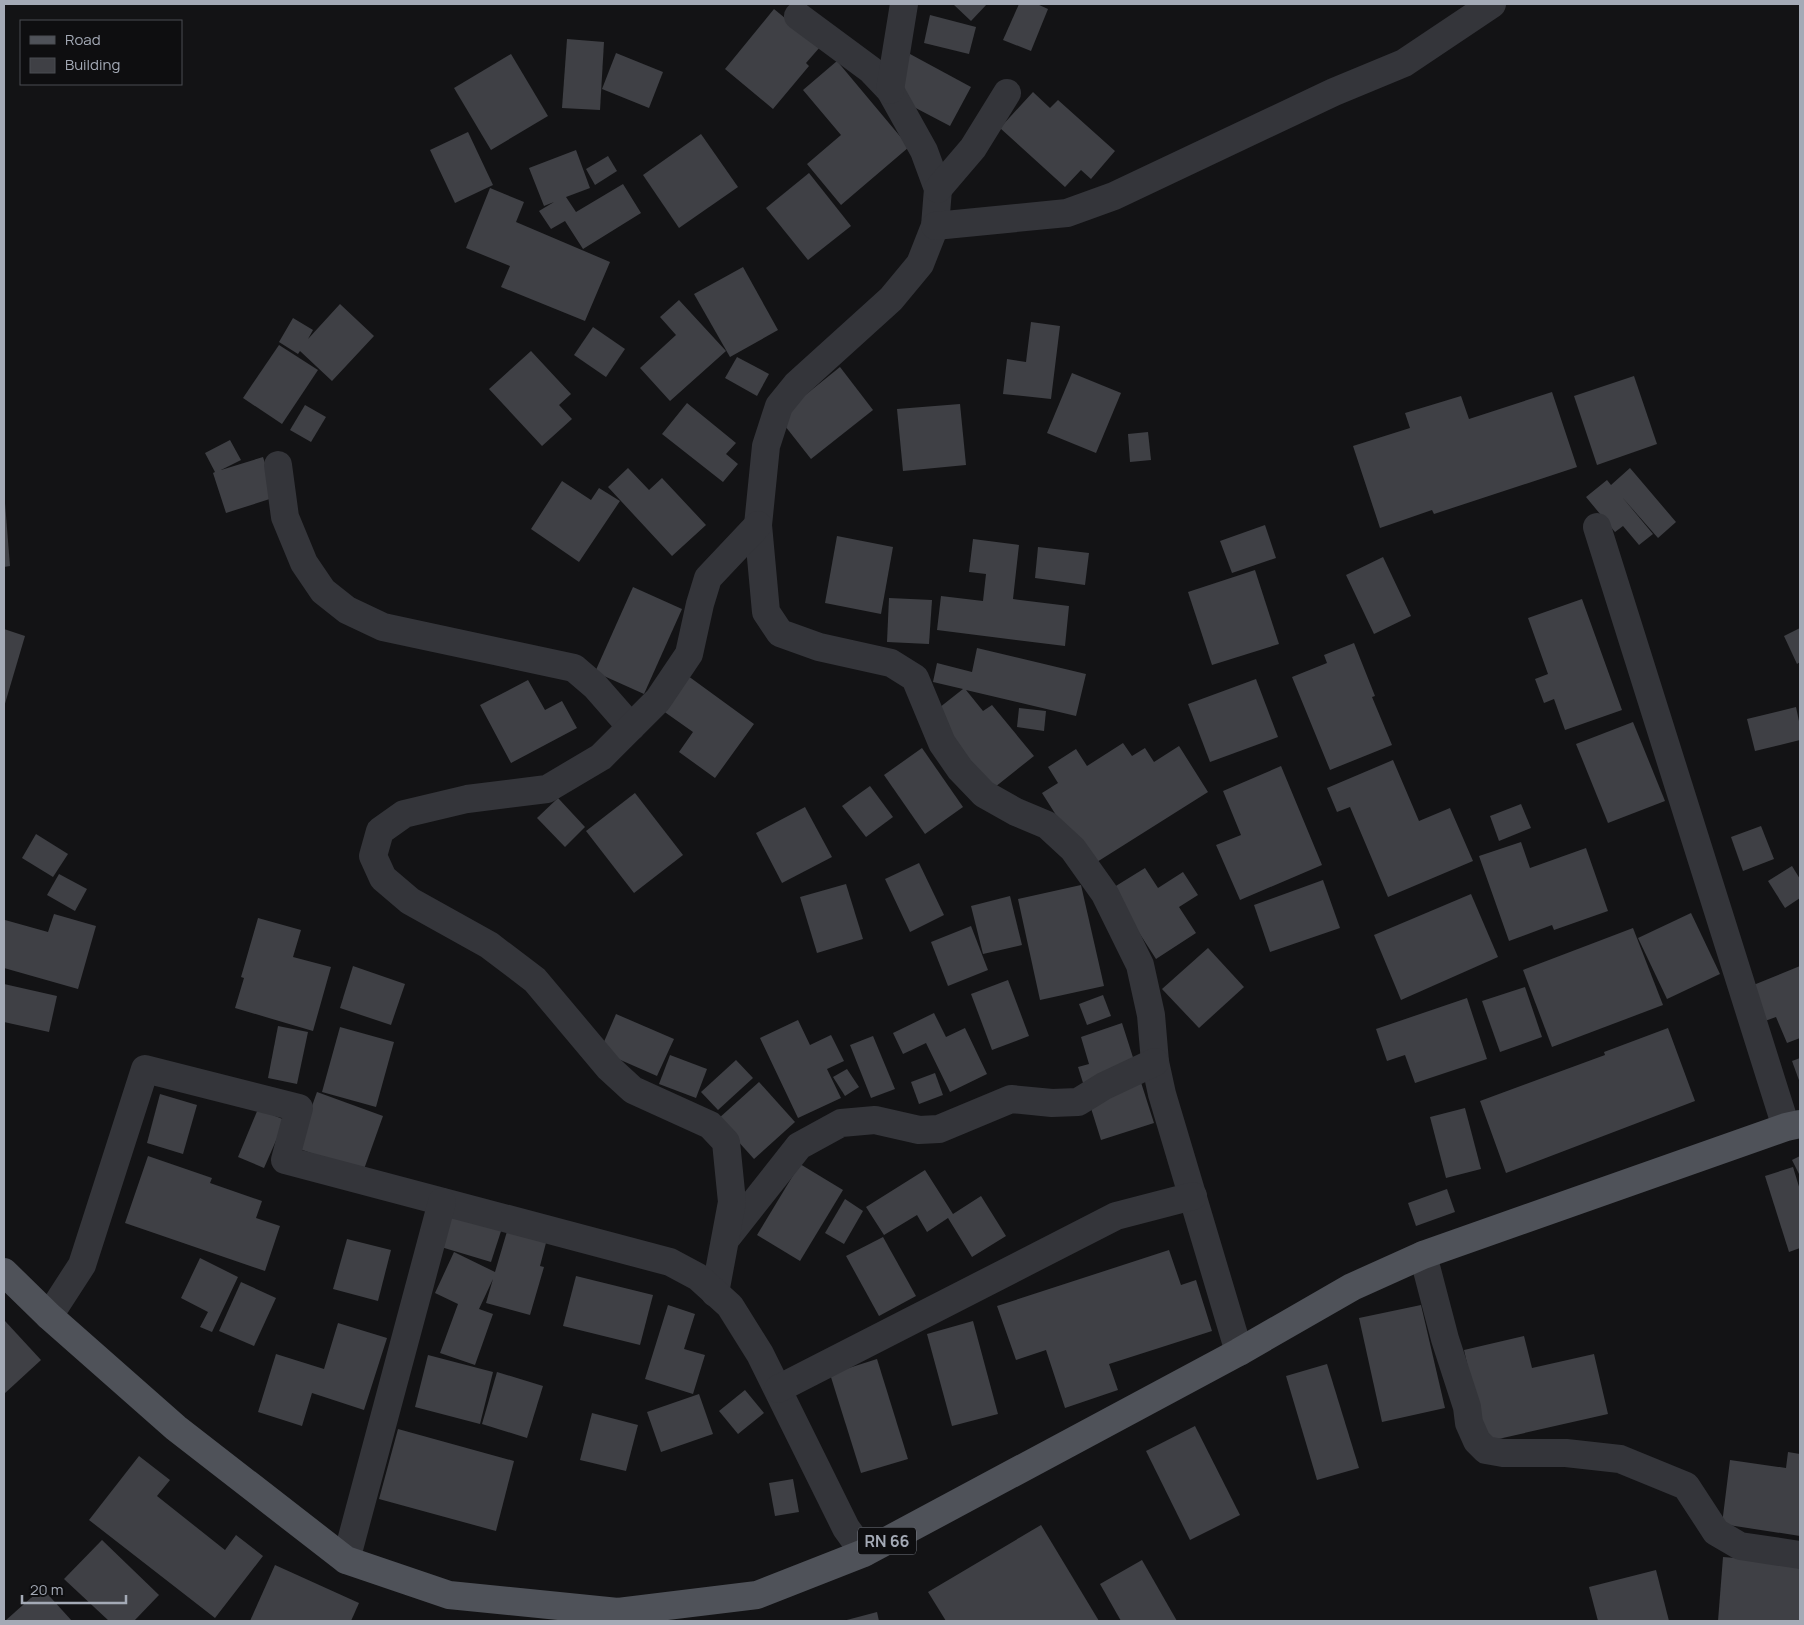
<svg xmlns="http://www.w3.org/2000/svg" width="1804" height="1625" font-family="Manrope,sans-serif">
<rect width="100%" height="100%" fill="#131315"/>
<g fill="#3f4045">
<path d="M953 4H987L971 21Z"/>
<path d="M1019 4H1037L1048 9 1031 51 1003 40Z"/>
<path d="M774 9 820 47 806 63 809 66 773 109 725 69Z"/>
<path d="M930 15 976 27 969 54 924 43Z"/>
<path d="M567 39 604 42 600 110 562 108Z"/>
<path d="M616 53 663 72 649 108 602 89Z"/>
<path d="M511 54 548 116 491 150 454 88Z"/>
<path d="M910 54 971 87 950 126 889 94Z"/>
<path d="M837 61 909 147 841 205 807 164 841 135 803 90Z"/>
<path d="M1033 92 1050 108 1058 100 1115 151 1091 179 1081 170 1065 187 1000 128Z"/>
<path d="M468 132 493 185 455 203 430 150Z"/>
<path d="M701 134 738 187 679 228 643 175Z"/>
<path d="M576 150 590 188 566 197 576 212 623 184 641 213 583 249 565 221 551 229 539 211 554 202 544 206 529 168Z"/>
<path d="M608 156 617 171 595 185 586 169Z"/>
<path d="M809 173 851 226 808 260 766 208Z"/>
<path d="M490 188 524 202 516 222 610 262 585 321 501 287 510 266 466 248Z"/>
<path d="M743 267 778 330 730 357 694 294Z"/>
<path d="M679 300 726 351 670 401 640 368 676 335 660 317Z"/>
<path d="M340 304 374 336 332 381 300 351 298 354 279 342 293 318 313 330 308 339Z"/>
<path d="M1031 322 1060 326 1051 399 1003 394 1007 359 1026 362Z"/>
<path d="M593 327 625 349 606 377 574 355Z"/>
<path d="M279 345 318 370 282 424 243 398Z"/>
<path d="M531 351 571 394 559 405 572 419 542 446 489 389Z"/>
<path d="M737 357 769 374 757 396 725 378Z"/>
<path d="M840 367 873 410 811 459 778 417Z"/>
<path d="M1072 373 1121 393 1096 453 1047 433Z"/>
<path d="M1634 376 1657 444 1597 465 1574 396Z"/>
<path d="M1552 392 1577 467 1434 514 1432 510 1380 528 1353 446 1410 428 1405 413 1461 396 1469 419Z"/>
<path d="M687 403 736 443 726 454 738 464 723 482 662 434Z"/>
<path d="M960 404 966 465 903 471 897 409Z"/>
<path d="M305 405 326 417 311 442 290 430Z"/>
<path d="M1148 432 1151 460 1130 462 1128 434Z"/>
<path d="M230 440 241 460 221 470 263 457 276 497 226 513 213 473 215 472 205 453Z"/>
<path d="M628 468 649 490 662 478 706 525 672 556 608 487Z"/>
<path d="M1630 468 1676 522 1658 538 1622 497 1653 534 1639 545 1623 526 1615 532 1586 497 1607 480 1611 485Z"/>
<path d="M562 481 591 500 599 488 620 501 579 562 531 529Z"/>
<path d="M4 503H5L10 566 4 567Z"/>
<path d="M1265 525 1276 558 1232 573 1220 541Z"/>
<path d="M837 536 893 547 881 614 825 603Z"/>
<path d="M973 539 1019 545 1013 599 1069 606 1065 646 937 630 941 596 983 601 986 574 969 572Z"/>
<path d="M1038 547 1089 553 1085 585 1035 578Z"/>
<path d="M1383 557 1411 616 1374 634 1346 575Z"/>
<path d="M1255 570 1279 644 1212 665 1188 592Z"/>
<path d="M633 587 682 609 644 694 595 672Z"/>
<path d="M889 598 932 600 929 644 887 642Z"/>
<path d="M1582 599 1622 710 1565 730 1554 699 1544 703 1535 679 1548 674 1528 618Z"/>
<path d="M1800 628V662L1797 664 1784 636Z"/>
<path d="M4 629 25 636 4 707Z"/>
<path d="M1354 643 1375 696 1372 697 1392 745 1330 770 1292 677 1327 663 1324 655Z"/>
<path d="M977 648 1086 674 1076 716 966 690 983 711 992 705 1034 756 990 791 930 715 963 689 933 682 937 663 972 672Z"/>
<path d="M684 673 754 724 715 778 679 752 693 732 659 708Z"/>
<path d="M1256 679 1278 737 1210 762 1188 704Z"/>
<path d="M528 680 545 710 562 701 577 728 511 763 480 705Z"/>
<path d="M1796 707 1800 726V740L1755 751 1747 719Z"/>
<path d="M1019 708 1046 711 1044 731 1017 727Z"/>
<path d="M1633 722 1665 801 1608 823 1576 744Z"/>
<path d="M1123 743 1132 756 1145 748 1154 762 1179 746 1208 792 1089 867 1042 793 1058 783 1048 767 1076 749 1087 766Z"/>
<path d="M922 748 963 807 925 834 884 775Z"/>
<path d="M1393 760 1419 821 1450 808 1473 861 1388 897 1350 807 1337 812 1327 788Z"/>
<path d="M1281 766 1322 865 1240 900 1216 845 1241 835 1223 791Z"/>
<path d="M870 786 893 817 866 837 842 806Z"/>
<path d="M635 793 683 855 634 893 586 831Z"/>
<path d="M558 798 585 827 565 847 537 818Z"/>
<path d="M1521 804 1531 828 1499 841 1490 816Z"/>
<path d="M805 807 832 857 782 883 756 833Z"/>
<path d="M1761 826 1774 859 1743 871 1731 837Z"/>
<path d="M36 834 68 854 53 877 22 858Z"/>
<path d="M1521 842 1530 868 1586 848 1608 911 1554 930 1552 925 1509 941 1479 856Z"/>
<path d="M919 863 944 915 910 932 885 879Z"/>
<path d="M1792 866 1800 879V898L1785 908 1768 881Z"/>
<path d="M1145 868 1158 888 1183 872 1198 895 1179 907 1196 933 1156 959 1111 889Z"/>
<path d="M59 874 87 889 75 911 47 895Z"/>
<path d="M1323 880 1340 928 1270 952 1254 905Z"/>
<path d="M846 884 863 939 817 953 800 897Z"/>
<path d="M1081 885 1104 986 1040 1000 1018 899Z"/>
<path d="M1471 894 1498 957 1401 1000 1374 935Z"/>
<path d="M1010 896 1022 945 983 954 971 906Z"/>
<path d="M1691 913 1720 974 1667 999 1638 938Z"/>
<path d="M54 914 96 926 78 989 4 968V926L5 920 48 932Z"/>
<path d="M258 918 301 930 293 957 331 967 313 1031 235 1008 244 978 241 977Z"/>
<path d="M971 926 988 970 948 986 931 942Z"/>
<path d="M1633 928 1663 1005 1552 1047 1523 970Z"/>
<path d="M1208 948 1244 987 1199 1028 1162 989Z"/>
<path d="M353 966 405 984 391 1025 340 1008Z"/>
<path d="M1800 966V1006L1799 1007 1800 1010V1038L1787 1043 1776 1017 1765 1021 1751 986Z"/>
<path d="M1008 980 1029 1036 992 1050 971 994Z"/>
<path d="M4 984 57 996 49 1032 4 1022Z"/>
<path d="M1525 987 1542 1037 1500 1052 1482 1001Z"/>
<path d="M1103 995 1111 1016 1087 1025 1079 1004Z"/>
<path d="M1467 998 1487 1059 1415 1083 1405 1055 1387 1061 1376 1029Z"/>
<path d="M934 1013 946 1037 965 1028 987 1074 950 1092 926 1043 903 1054 893 1033Z"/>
<path d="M616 1014 674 1039 657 1076 600 1051Z"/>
<path d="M798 1020 810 1045 831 1035 844 1061 827 1069 841 1098 798 1118 760 1038Z"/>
<path d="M1122 1023 1154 1123 1101 1140 1078 1067 1089 1064 1081 1037Z"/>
<path d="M278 1026 308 1032 297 1084 268 1078Z"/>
<path d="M340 1027 394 1042 376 1107 322 1092Z"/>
<path d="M1668 1028 1695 1101 1506 1173 1480 1101 1605 1055 1604 1052Z"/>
<path d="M873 1036 895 1089 871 1098 850 1045Z"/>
<path d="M670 1055 707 1069 696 1098 659 1084Z"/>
<path d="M1800 1058V1083L1792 1061Z"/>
<path d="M736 1060 753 1078 718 1110 701 1092Z"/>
<path d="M847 1069 859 1087 845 1096 833 1077Z"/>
<path d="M935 1073 943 1095 919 1104 911 1082Z"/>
<path d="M759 1082 795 1122 754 1159 718 1119Z"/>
<path d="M317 1092 383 1116 363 1172 297 1148Z"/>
<path d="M160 1094 197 1105 183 1154 147 1143Z"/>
<path d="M1465 1108 1481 1169 1446 1178 1430 1117Z"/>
<path d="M258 1109 285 1120 264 1168 238 1157Z"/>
<path d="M148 1156 212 1178 210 1183 262 1201 256 1218 280 1226 265 1271 125 1223Z"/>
<path d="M1800 1156V1176L1792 1160Z"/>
<path d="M800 1164 843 1190 800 1261 757 1235Z"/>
<path d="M1793 1167 1800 1190V1248L1789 1252 1765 1176Z"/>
<path d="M925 1170 953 1214 981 1196 1006 1236 972 1257 948 1218 927 1232 917 1215 884 1235 866 1207Z"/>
<path d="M1447 1189 1455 1212 1416 1226 1408 1203Z"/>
<path d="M845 1199 863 1211 844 1244 825 1233Z"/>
<path d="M452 1209 503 1225 491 1262 441 1247Z"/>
<path d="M508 1228 547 1239 540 1266 544 1267 530 1315 486 1303 493 1279 479 1309 493 1314 475 1365 440 1353 458 1304 435 1293 454 1252 495 1272Z"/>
<path d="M883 1237 916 1296 879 1316 846 1256Z"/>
<path d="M347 1239 391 1250 378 1301 333 1289Z"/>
<path d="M1169 1250 1181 1285 1196 1280 1212 1331 1109 1364 1118 1390 1065 1408 1046 1350 1016 1360 997 1306Z"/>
<path d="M200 1258 238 1277 212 1332 200 1327 208 1312 181 1298Z"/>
<path d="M576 1276 653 1295 640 1345 563 1326Z"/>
<path d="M241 1282 276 1298 254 1346 219 1331Z"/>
<path d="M668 1305 695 1314 684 1349 705 1355 693 1394 645 1379Z"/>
<path d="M1421 1305 1445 1408 1382 1422 1359 1318Z"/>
<path d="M5 1321 41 1360 4 1394V1322Z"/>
<path d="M973 1321 998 1414 952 1426 927 1334Z"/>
<path d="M338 1323 387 1338 364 1410 312 1393 302 1426 258 1412 276 1354 324 1369Z"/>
<path d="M1524 1336 1532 1368 1594 1354 1608 1414 1485 1442 1464 1350Z"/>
<path d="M428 1355 493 1372 480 1424 415 1407Z"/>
<path d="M877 1359 908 1459 861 1473 830 1374Z"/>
<path d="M1327 1364 1359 1468 1317 1480 1286 1376Z"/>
<path d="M497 1372 543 1386 527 1438 482 1424Z"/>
<path d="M745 1390 764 1413 738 1434 719 1411Z"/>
<path d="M699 1394 713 1434 661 1452 647 1412Z"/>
<path d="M592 1413 638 1425 626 1471 580 1460Z"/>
<path d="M1195 1426 1240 1515 1190 1540 1146 1451Z"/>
<path d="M398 1429 514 1461 496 1531 379 1499Z"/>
<path d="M1788 1452 1800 1454V1536L1722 1524 1730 1460 1786 1468Z"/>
<path d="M139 1456 170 1480 157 1496 225 1550 236 1535 263 1556 215 1618 89 1520Z"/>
<path d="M793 1479 799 1512 775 1516 769 1483Z"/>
<path d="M1041 1525 1099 1621H946L928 1592Z"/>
<path d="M102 1540 159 1595 134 1621H109L64 1579Z"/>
<path d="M1723 1557 1800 1563V1621H1718Z"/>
<path d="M1142 1560 1177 1621H1121L1100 1584Z"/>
<path d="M275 1565 359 1603 351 1621H250Z"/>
<path d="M1656 1570 1669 1621H1598L1589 1587Z"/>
<path d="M42 1588 72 1621H5Z"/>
<path d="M877 1612 879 1621H843Z"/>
</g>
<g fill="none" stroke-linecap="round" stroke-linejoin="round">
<g stroke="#34353a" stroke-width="28">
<path d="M798 16 871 70 890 90 924 151 938 189 935 226 920 264 891 299 796 385 779 406 766 446 758 525 766 612 780 633 819 647 891 663 915 678 942 743 960 769 984 794 1016 812 1047 825 1073 849 1105 894 1140 965 1151 1015 1155 1062 1162 1094 1239 1352"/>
<path d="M890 90 904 4"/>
<path d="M938 189 973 148 1007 93"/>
<path d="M935 226 1067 213 1114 196 1334 92 1404 63 1492 4"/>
<path d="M278 465 285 517 304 563 323 591 347 610 383 627 574 668 595 686 631 727"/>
<path d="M1597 527 1786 1127"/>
<path d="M728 1236 799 1146 841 1123 875 1120 919 1130 939 1129 1011 1099 1052 1103 1078 1102 1104 1086 1155 1062"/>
<path d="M1423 1255 1445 1339 1467 1407 1469 1423 1477 1441 1486 1450 1503 1453H1566L1620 1459 1686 1486 1716 1532 1740 1546 1800 1555"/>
<path d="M715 1293 732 1202 726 1142 710 1125 633 1090 609 1068 535 980 489 945 410 901 383 878 373 856 380 831 404 814 467 799 547 789 601 757 658 700 689 654 700 604 708 578 758 525"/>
<path d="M49 1316 82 1265 145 1069 299 1108 285 1160 670 1262 698 1277 730 1306 760 1354 846 1528 864 1553"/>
<path d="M778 1389 1116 1216 1193 1196"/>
<path d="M346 1560 442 1202"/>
</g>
<path stroke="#4f5259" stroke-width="28" d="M4 1272 49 1316 176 1428 346 1560 449 1595 618 1612 757 1595 864 1553 1239 1352 1352 1287 1423 1255 1786 1127 1800 1124"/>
</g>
<g text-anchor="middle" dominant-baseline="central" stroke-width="5" stroke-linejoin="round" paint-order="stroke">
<rect fill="#0e0e10" stroke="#777b84" stroke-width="1" x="858" y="1527.5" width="58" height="27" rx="4"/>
<g font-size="16" font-weight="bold" fill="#a4aab6">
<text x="887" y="1541">RN 66</text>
</g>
</g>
<rect width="1804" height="1625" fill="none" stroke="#a4aab6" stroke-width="10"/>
<rect x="20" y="20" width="162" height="65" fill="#0e0e10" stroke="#4a4c52"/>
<rect x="30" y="36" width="25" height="8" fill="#4f5259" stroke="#4a4c52"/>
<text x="65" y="45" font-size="15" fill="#a4aab6">Road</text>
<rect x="30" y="58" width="25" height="15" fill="#3f4045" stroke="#4a4c52"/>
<text x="65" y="70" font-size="15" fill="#a4aab6">Building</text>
<path d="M22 1595v8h104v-8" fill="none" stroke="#a4aab6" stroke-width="2.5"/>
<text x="30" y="1595" font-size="15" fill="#a4aab6" stroke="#0e0e10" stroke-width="4" paint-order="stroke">20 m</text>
</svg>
